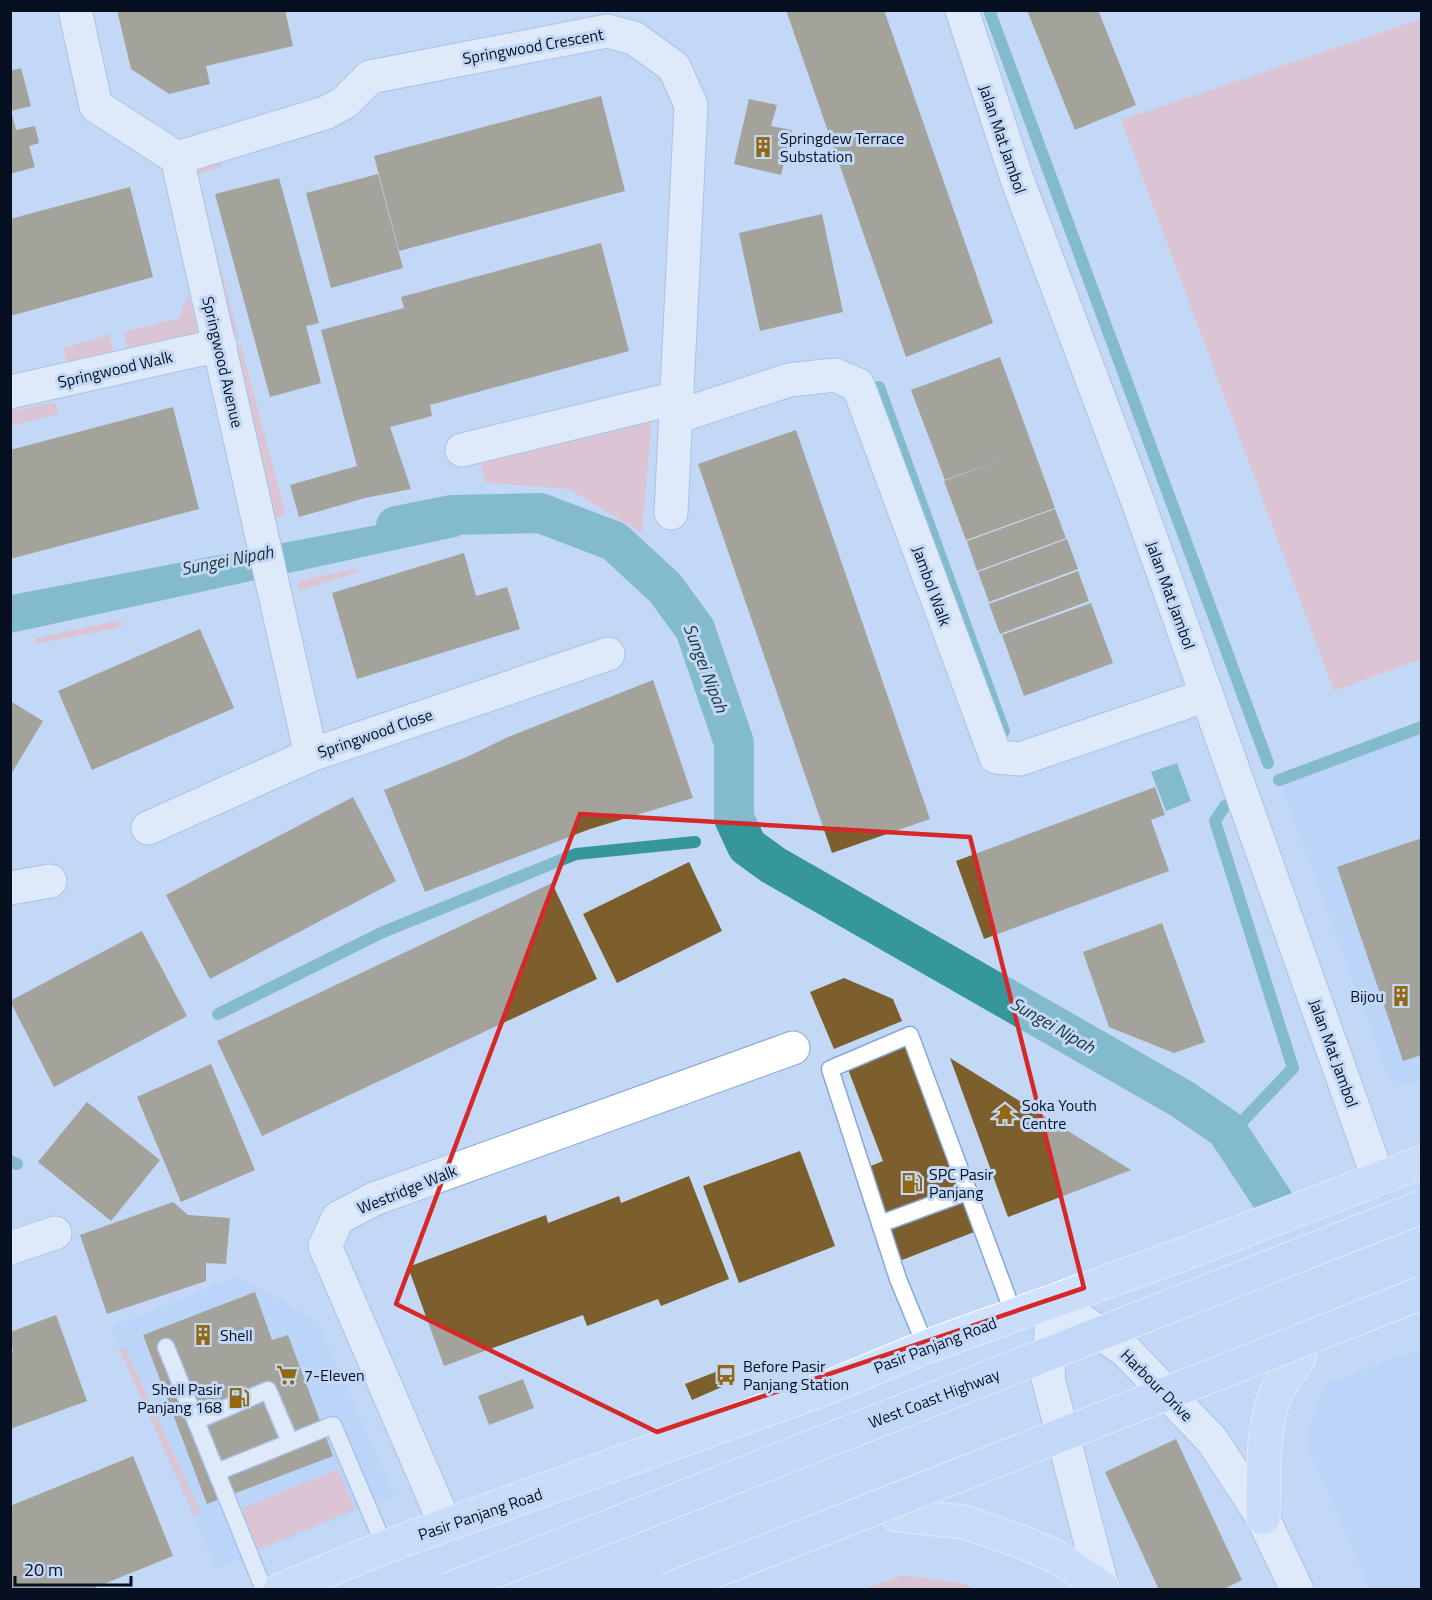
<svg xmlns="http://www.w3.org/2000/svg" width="1432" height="1600" font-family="'Titillium Web',sans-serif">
<rect width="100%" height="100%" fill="#c3d8f5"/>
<g fill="#b2d0fc">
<path d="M1421 730V1079L1400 1087 1387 1074 1280 783Z"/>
<path d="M237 1276 317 1320 395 1496 216 1569 110 1327Z"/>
<path d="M1421 1348V1589H1370L1305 1441 1325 1384Z"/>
</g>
<g fill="#f9adae">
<path d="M1421 19V659L1334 691 1121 120Z"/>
<path d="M220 158 222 167 196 175 239 338 229 340 231 349 241 345 286 516 273 519 185 168Z"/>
<path d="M188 294 203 349 131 365 124 332 179 318Z"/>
<path d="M110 334 117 369 75 394 63 348Z"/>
<path d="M55 402 58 414 11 426V411Z"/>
<path d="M652 416 642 533 569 489 486 483 479 458Z"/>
<path d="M357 568 358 572 299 591 298 581Z"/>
<path d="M121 620 122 627 36 644 35 638Z"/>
<path d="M125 1347 201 1513 194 1515 119 1349Z"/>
<path d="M338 1469 355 1509 255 1551 238 1510Z"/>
<path d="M903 1575 966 1584 974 1589H863Z"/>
</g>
<g fill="#36979a">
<path d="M450 511 460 536 11 633V595Z"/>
<path d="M1177 763 1191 801 1166 811 1151 772Z"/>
</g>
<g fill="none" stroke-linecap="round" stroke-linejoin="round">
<g stroke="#36979a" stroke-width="12">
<path d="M989 10 1268 763"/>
<path d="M879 387 1004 731"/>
<path d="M1279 780 1422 727"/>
<path d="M1225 806 1215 821 1293 1068 1236 1128 1226 1129"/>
<path d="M218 1014 383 932 576 854 695 842"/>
<path d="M10 1161 17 1164"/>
</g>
<path stroke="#36979a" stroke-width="40" d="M396 526 451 515 540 513 614 541 665 588 695 629 734 743V818L747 846 773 865 1182 1099 1226 1129 1276 1205"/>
</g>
<g fill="#7d5f2d">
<path d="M117 10H285L293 46 206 66 210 84 169 94 131 69Z"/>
<path d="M786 10H884L993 323 906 357Z"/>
<path d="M1027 10H1098L1136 105 1075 130Z"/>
<path d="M21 68 31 106 11 111 16 130 35 126 39 143 29 146 35 167 10 174V71Z"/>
<path d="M601 96 625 191 399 251 374 156Z"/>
<path d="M749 99 777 105 771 126 792 130 781 175 734 164Z"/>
<path d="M378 174 403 268 331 288 306 193Z"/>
<path d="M279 178 319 323 306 326 321 383 270 397 215 194Z"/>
<path d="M130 187 153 277 10 316V219Z"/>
<path d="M822 214 843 312 760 331 739 233Z"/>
<path d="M601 243 629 351 430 405 432 416 390 427 411 489 365 498 299 517 290 485 357 466 321 330 404 308 401 297Z"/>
<path d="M1000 357 1055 508 966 540 944 481 1006 458 945 480 911 390Z"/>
<path d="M173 407 199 509 10 559V450Z"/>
<path d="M796 430 930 819 832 853 698 464Z"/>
<path d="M1055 509 1066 538 977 571 967 541Z"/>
<path d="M1067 539 1078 569 989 602 978 572Z"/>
<path d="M464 553 476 596 507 587 520 629 357 679 332 593Z"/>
<path d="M1078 571 1089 601 1000 634 989 604Z"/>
<path d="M1091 603 1113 663 1024 696 1002 635Z"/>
<path d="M200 629 234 708 92 770 58 691Z"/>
<path d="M653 680 693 798 590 829 425 892 384 790 467 757 508 737Z"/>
<path d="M10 701 43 721 10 776Z"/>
<path d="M1155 787 1165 815 1151 820 1169 871 984 939 956 861Z"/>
<path d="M353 797 396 881 210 979 166 895Z"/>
<path d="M1422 838V1055L1403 1061 1337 867Z"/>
<path d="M689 862 722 931 617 983 583 914Z"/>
<path d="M552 883 597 979 262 1136 217 1041Z"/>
<path d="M1162 923 1205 1042 1174 1053 1109 1027 1083 952Z"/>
<path d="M142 931 187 1016 54 1087 10 1001Z"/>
<path d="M844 978 893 999 902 1021 834 1049 810 992Z"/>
<path d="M915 1038 987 1227 902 1260 868 1167 883 1161 846 1064Z"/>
<path d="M950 1058 1131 1170 1008 1217Z"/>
<path d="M211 1064 255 1170 181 1202 137 1097Z"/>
<path d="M87 1102 160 1160 111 1221 38 1162Z"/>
<path d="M800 1151 835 1246 739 1283 703 1186Z"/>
<path d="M689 1176 729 1279 661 1306 658 1299 587 1326 583 1315 444 1366 408 1267 546 1215 548 1223 619 1196 621 1203Z"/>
<path d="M173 1202 188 1215 230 1218 226 1264 206 1263V1281L107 1314 80 1235Z"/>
<path d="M255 1292 272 1340 288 1335 333 1456 207 1504 143 1335Z"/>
<path d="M56 1315 87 1401 10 1429V1353L13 1352 10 1332Z"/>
<path d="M718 1371 724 1386 692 1400 685 1384Z"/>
<path d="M523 1379 534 1408 489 1425 478 1396Z"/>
<path d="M1176 1439 1242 1580 1222 1590H1159L1105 1472Z"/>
<path d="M133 1456 173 1556 89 1590H10V1506Z"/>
</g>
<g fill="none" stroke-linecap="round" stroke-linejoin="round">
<defs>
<g id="service">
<path d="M880 1224 969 1191"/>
<path d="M166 1347 264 1590"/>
<path d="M926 1347 898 1279 830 1069 910 1035 1014 1315"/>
<path d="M196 1421 268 1390 290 1442"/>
<path d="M217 1472 333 1425 385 1547"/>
</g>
<g id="minor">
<path d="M75 10 96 106 177 158 311 755"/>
<path d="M962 10 1017 179 1138 502 1379 1180"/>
<path d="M177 158 325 113 344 103 370 77 607 31 634 38 674 67 691 105 671 513"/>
<path d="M10 392 220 345"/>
<path d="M676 417 789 380 835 375 858 385 996 757 1020 759 1207 695"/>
<path d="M462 450 676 398"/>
<path d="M148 828 311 755 608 654"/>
<path d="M10 888 50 881"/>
<path d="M10 1248 55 1233"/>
<path d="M446 1526 325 1246 338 1218 374 1199 793 1048"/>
</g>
<g id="secondary">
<path d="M1053 1301 1126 1351 1212 1440 1263 1518 1297 1590"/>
<path d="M1053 1301 1048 1378 1103 1590"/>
</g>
<g id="primary">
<path d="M897 1515 964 1522 1019 1541 1055 1556 1102 1587"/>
<path d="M1263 1518C1264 1481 1261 1427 1276 1393 1282 1381 1292 1369 1299 1358"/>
<path d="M280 1590 385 1547 824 1389 926 1347 1178 1256 1422 1162"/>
</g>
</defs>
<use href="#service" stroke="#87a7d6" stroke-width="19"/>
<use href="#minor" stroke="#87a7d6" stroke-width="35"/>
<use href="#secondary" stroke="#87a7d6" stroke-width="35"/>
<use href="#primary" stroke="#fff" stroke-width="35"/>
<use href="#service" stroke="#fff" stroke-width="16"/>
<use href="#minor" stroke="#fff" stroke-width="33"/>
<use href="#secondary" stroke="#fff" stroke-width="33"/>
<use href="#primary" stroke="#d0e2fd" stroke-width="33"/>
<defs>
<g id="trunk-bridge">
<path d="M447 1590 1422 1207"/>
<path d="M667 1590 1422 1293"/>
</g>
</defs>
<use href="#trunk-bridge" stroke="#fff" stroke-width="35" stroke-linecap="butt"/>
<use href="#trunk-bridge" stroke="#c0d8fc" stroke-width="33"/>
</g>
<path d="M0 0H1432V1600H0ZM580 814 970 837 1084 1288 657 1432 396 1304Z" fill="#c3d8f5" fill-opacity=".55" fill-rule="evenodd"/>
<path fill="none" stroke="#d62828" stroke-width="4.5" stroke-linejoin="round" d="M580 814 970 837 1084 1288 657 1432 396 1304Z"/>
<defs>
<symbol id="building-bare" viewBox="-9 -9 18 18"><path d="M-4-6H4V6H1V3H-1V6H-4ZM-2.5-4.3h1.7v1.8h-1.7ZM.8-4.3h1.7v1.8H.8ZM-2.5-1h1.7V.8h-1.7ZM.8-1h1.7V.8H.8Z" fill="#936812" stroke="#c3d8f5" stroke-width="2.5" paint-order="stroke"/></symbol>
<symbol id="temple-bare" viewBox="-9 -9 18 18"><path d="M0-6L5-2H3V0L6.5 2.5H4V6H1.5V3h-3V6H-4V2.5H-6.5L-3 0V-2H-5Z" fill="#936812" stroke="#c3d8f5" stroke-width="2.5" paint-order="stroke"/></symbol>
<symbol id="fuel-bare" viewBox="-9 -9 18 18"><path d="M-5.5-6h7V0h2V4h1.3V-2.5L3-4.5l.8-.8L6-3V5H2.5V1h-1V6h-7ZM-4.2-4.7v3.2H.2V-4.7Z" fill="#936812" stroke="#c3d8f5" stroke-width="2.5" paint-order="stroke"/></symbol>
<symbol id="supermarket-bare" viewBox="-9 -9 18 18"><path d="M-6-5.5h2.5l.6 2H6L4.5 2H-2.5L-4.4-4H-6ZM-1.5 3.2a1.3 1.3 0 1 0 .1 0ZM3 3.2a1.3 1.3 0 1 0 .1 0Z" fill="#936812" stroke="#c3d8f5" stroke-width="2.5" paint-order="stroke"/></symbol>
<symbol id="bus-bare" viewBox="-9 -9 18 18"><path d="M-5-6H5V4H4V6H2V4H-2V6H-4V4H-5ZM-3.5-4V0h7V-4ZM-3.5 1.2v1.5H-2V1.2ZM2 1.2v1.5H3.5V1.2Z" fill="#936812" stroke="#c3d8f5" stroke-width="2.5" paint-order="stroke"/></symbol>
</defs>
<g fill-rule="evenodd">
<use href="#building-bare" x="748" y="132" width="30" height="30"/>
<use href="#building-bare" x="1386" y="981" width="30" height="30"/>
<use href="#temple-bare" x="990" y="1099" width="30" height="30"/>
<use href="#fuel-bare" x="897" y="1168" width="30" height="30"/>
<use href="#building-bare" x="188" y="1320" width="30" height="30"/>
<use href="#supermarket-bare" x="272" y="1360" width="30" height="30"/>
<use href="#bus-bare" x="711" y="1360" width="30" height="30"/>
<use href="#fuel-bare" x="224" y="1383" width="30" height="30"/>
</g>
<g text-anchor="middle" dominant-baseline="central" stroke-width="6" stroke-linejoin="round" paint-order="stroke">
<g font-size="16" fill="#061021" stroke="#c3d8f5">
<text transform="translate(533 46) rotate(-10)">Springwood Crescent</text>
<text transform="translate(1003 139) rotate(71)">Jalan Mat Jambol</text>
<text transform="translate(223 362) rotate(77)">Springwood Avenue</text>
<text transform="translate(115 369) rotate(-13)">Springwood Walk</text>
<text transform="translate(932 586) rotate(70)">Jambol Walk</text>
<text transform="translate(1171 595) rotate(70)">Jalan Mat Jambol</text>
<text transform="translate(375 733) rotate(-19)">Springwood Close</text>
<text transform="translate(1334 1053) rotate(70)">Jalan Mat Jambol</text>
<text transform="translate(407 1189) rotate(-22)">Westridge Walk</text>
<text transform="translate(935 1345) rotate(-21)">Pasir Panjang Road</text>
<text transform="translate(1157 1385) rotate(45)">Harbour Drive</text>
<text transform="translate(934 1398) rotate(-21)">West Coast Highway</text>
<text transform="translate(480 1514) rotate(-19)">Pasir Panjang Road</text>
</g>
<g font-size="16" fill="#061021" stroke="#c3d8f5" text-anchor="start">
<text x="780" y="138">Springdew Terrace<tspan x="780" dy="18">Substation</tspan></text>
<text x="1384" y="996" text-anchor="end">Bijou</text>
<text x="1022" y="1105">Soka Youth<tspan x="1022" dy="18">Centre</tspan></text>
<text x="929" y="1174">SPC Pasir<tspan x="929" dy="18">Panjang</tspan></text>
<text x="220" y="1335">Shell</text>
<text x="743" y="1366">Before Pasir<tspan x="743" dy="18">Panjang Station</tspan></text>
<text x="304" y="1375">7-Eleven</text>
<text x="222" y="1389" text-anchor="end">Shell Pasir<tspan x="222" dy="18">Panjang 168</tspan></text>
</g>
<g font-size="18" font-style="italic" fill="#1a3839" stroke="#c3d8f5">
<text transform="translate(227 560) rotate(-11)">Sungei Nipah</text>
<text transform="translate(706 668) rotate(69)">Sungei Nipah</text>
<text transform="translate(1053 1025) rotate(30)">Sungei Nipah</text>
</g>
</g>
<rect width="1432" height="1600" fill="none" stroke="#061021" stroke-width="24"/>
<path d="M15 1576v9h116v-9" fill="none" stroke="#061021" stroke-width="3"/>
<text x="24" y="1576" font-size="18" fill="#061021" stroke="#c3d8f5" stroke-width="4.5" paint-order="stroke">20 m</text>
</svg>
